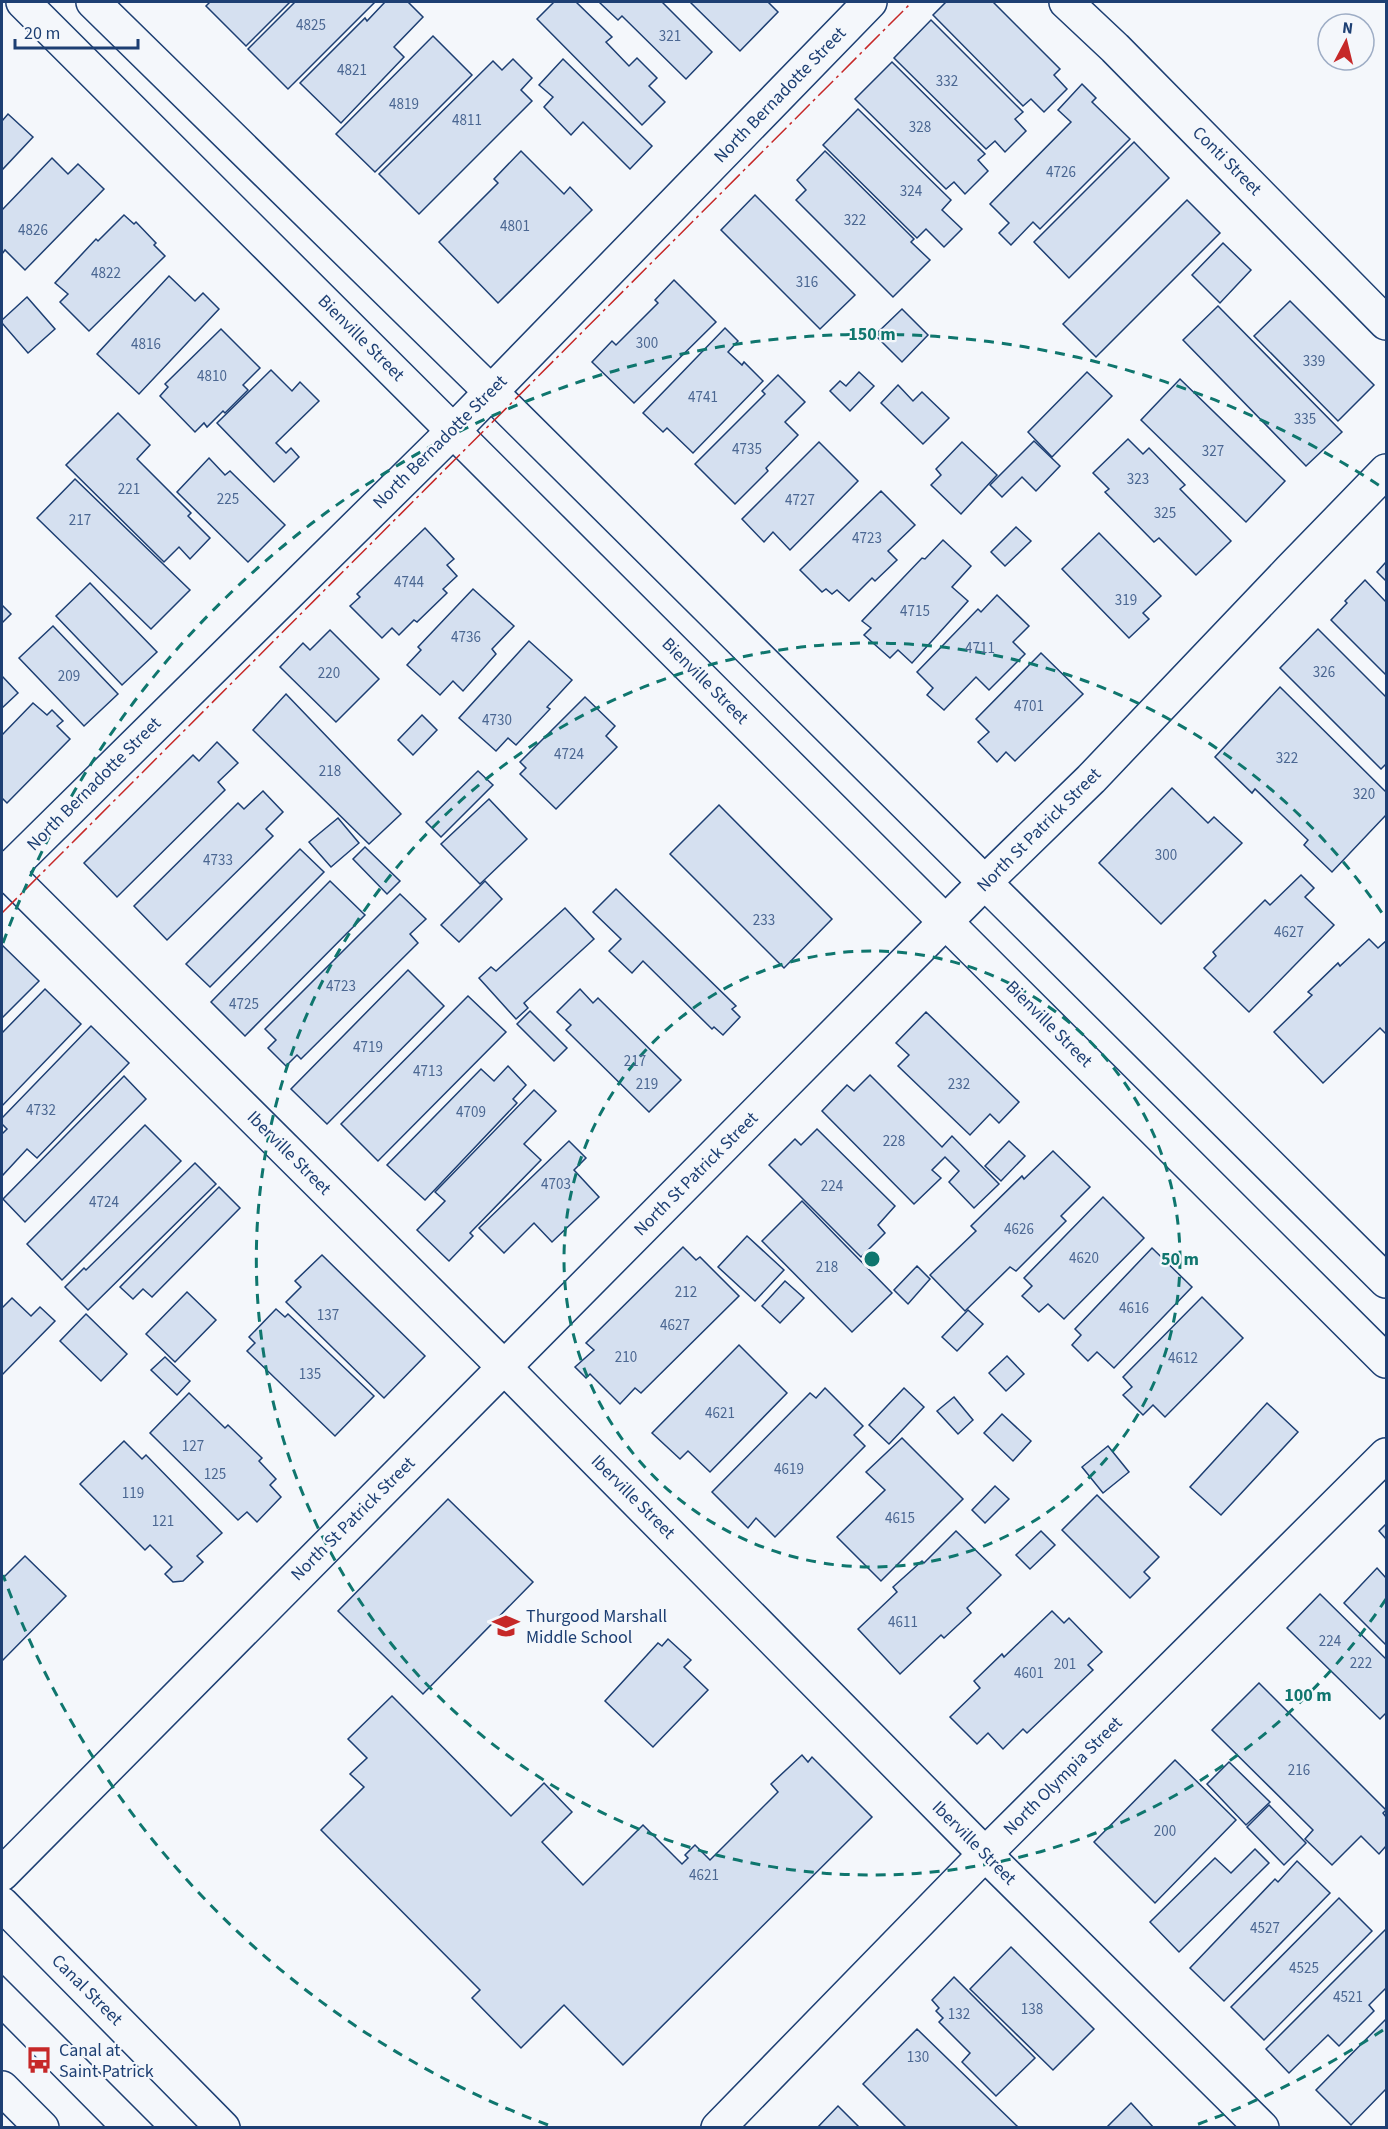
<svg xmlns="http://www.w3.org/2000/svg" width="1388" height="2129" font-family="'Source Sans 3',sans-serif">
<rect width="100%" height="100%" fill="#f4f7fb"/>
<g fill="#d5e0f0" stroke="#1d3f73" stroke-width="1.5">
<path d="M210 2H290L246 46 206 6Z"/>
<path d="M295 2H375L288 89 248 49Z"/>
<path d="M385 2H408L423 17 394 47 404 57 341 123 300 83 365 18 367 21Z"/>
<path d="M552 2H576L612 37 606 42 629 66 637 58 657 78 649 86 665 102 642 125 537 19 553 3Z"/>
<path d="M599 2H662L712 52 686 79 622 16 618 20Z"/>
<path d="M690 2H768L778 12 740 51Z"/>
<path d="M946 2H993L1060 69 1054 75 1067 89 1044 112 1031 99 1023 106 933 15Z"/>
<path d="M931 20 1023 112 1015 119 1026 131 1005 152 995 141 986 149 894 58Z"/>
<path d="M433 36 472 75 375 172 336 134Z"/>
<path d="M513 59 532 78 521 90 532 101 419 214 379 174 493 61 502 70Z"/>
<path d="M563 59 652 146 630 169 583 122 571 135 544 107 553 97 539 85Z"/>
<path d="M892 62 985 154 978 160 988 171 965 194 954 182 946 189 855 99Z"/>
<path d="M1082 84 1096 98 1092 102 1130 139 1040 229 1033 222 1011 245 999 233 1009 223 990 204 1071 122 1058 110Z"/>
<path d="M858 109 951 200 942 210 962 229 944 247 926 229 917 238 823 145Z"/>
<path d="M8 114 33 137 2 170V121Z"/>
<path d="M1134 142 1169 178 1069 278 1034 242Z"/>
<path d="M521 151 564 194 570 187 592 210 498 303 439 242 498 183 494 179Z"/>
<path d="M825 151 914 239 911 242 930 260 893 297 796 200 806 190 797 180Z"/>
<path d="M52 158 68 174 78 164 104 189 25 270 5 250 2 254V210Z"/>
<path d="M755 195 855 295 820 329 721 230Z"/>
<path d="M1187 200 1220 233 1096 357 1063 324Z"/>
<path d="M124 215 134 224 136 222 156 243 154 245 165 256 89 331 60 302 68 294 55 283 96 239 98 241Z"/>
<path d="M1223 243 1251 270 1220 303 1192 275Z"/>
<path d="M169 276 195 301 203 293 219 309 139 394 97 354Z"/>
<path d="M674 280 716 322 634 403 592 362 612 341 616 345 658 303 655 300Z"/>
<path d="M27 297 55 329 28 353 2 323V320Z"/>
<path d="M1290 301 1374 385 1338 421 1254 336Z"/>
<path d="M1218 306 1342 432 1306 466 1183 340Z"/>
<path d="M902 309 928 335 902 362 875 335Z"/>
<path d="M725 328 738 341 728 352 742 365 744 362 763 381 693 453 667 428 663 432 643 413Z"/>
<path d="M221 329 260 368 243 385 248 390 225 413 223 411 207 427 204 423 195 432 160 396 168 387 165 384Z"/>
<path d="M271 370 292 391 300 382 319 401 276 443 286 453 291 448 299 457 274 482 217 423Z"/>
<path d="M859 372 874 386 850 411 830 391 840 381 846 386Z"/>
<path d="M1087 372 1112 396 1052 457 1028 432Z"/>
<path d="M778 375 805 402 785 422 798 435 766 468 768 471 735 504 695 464 765 394 762 391Z"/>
<path d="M1180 379 1285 481 1246 522 1141 420Z"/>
<path d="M898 385 913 401 922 392 949 418 923 444 881 403Z"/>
<path d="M118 413 150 445 137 459 191 513 188 516 210 538 190 559 179 547 164 562 66 465Z"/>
<path d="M1128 439 1143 454 1149 448 1185 485 1180 489 1231 541 1196 575 1159 538 1154 542 1105 492 1109 489 1093 473Z"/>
<path d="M1034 441 1060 466 1036 491 1022 477 1002 497 990 485Z"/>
<path d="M819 442 858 481 790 550 773 532 764 542 742 519Z"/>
<path d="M962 442 997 475 961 514 931 485 941 475 936 469Z"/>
<path d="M209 458 225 475 230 471 285 525 248 562 177 492Z"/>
<path d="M75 479 190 590 151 629 37 518Z"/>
<path d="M881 491 915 525 888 551 897 560 875 581 872 578 849 601 837 590 832 594 826 589 822 592 800 570Z"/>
<path d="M1016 527 1031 541 1005 566 991 552Z"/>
<path d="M425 528 454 559 447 565 457 576 443 589 447 593 417 622 414 620 399 635 392 628 382 638 350 606 360 597 357 594Z"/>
<path d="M1099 533 1161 596 1143 613 1149 619 1129 638 1062 569Z"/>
<path d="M943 540 971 566 952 587 968 601 912 663 898 650 890 658 864 635 871 628 862 621 922 558 925 559Z"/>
<path d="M1386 562V581L1377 572Z"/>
<path d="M1365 580 1386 602V675L1331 620 1347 603 1345 601Z"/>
<path d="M90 583 157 652 122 685 56 616Z"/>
<path d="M473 589 514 626 492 649 496 654 463 691 453 681 440 695 407 665 421 650 418 647Z"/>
<path d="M997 595 1029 626 1013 642 1025 654 989 690 976 677 944 710 927 695 933 688 917 672 978 609 981 612Z"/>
<path d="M2 605 11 614 2 623Z"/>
<path d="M53 626 118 694 84 726 19 658Z"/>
<path d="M1318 629 1386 697V764L1381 769 1280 668Z"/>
<path d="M330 630 379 679 336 722 280 667 303 643 310 650Z"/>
<path d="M529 641 572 680 547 707 550 709 516 745 508 738 496 751 459 718Z"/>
<path d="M1041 653 1083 694 1015 761 1006 752 997 762 978 742 989 732 976 719Z"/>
<path d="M2 676 18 693 2 708Z"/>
<path d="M1280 687 1386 792V815L1332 872 1304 845 1308 840 1255 789 1252 793 1215 757Z"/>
<path d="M286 694 401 814 369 844 253 730Z"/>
<path d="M585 697 615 726 606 736 617 747 556 809 520 774 526 768 520 762Z"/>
<path d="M33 703 47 715 52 710 63 721 57 726 70 739 7 803 2 798V735Z"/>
<path d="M422 715 437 730 413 755 398 740Z"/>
<path d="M217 742 238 763 218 782 225 790 117 897 84 863 193 755 199 761Z"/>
<path d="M478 771 493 785 441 837 426 822Z"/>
<path d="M1172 788 1208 823 1214 817 1242 843 1161 924 1099 863Z"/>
<path d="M263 791 283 812 266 829 273 836 167 940 134 906 238 803 244 809Z"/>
<path d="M489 799 527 839 480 884 441 844Z"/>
<path d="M719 805 832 919 784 968 670 854Z"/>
<path d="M338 818 359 843 331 867 309 842Z"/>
<path d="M365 847 400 881 387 894 353 859Z"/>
<path d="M300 849 324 872 210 987 186 964Z"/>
<path d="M1301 875 1314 888 1305 897 1334 925 1249 1012 1204 968 1216 956 1213 952 1265 900 1270 905Z"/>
<path d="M330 881 365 915 245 1036 211 1002Z"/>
<path d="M485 881 502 899 459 942 441 925Z"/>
<path d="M616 889 736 1006 732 1009 740 1017 723 1035 714 1027 712 1029 643 961 632 973 609 951 621 939 593 912Z"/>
<path d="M400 894 426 919 410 934 418 943 301 1059 297 1055 286 1066 268 1048 276 1040 265 1029Z"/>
<path d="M565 908 594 939 524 1003 528 1008 516 1019 479 978 491 967 496 971Z"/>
<path d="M1369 939 1378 948 1386 941V1034L1380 1028 1323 1083 1274 1032 1312 995 1308 992 1338 963 1340 966Z"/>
<path d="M2 945 39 981 2 1018Z"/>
<path d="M408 970 444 1006 327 1124 291 1089Z"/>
<path d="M45 989 81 1024 2 1106V1033Z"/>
<path d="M580 989 593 1003 598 998 681 1080 649 1112 566 1030 571 1025 557 1012Z"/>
<path d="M468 996 506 1032 378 1161 341 1124Z"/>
<path d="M530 1011 567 1048 554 1061 517 1024Z"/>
<path d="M926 1012 1019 1102 999 1123 990 1114 970 1135 898 1066 909 1055 896 1043Z"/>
<path d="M91 1026 129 1063 37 1158 27 1149 2 1176V1134L7 1129 2 1124V1118Z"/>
<path d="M508 1066 526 1085 513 1099 517 1103 425 1200 387 1165 481 1069 494 1081Z"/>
<path d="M870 1075 942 1147 952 1136 999 1184 974 1208 949 1182 959 1171 945 1157 932 1170 941 1178 914 1204 822 1111 847 1085 854 1091Z"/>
<path d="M124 1076 146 1099 25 1222 3 1199Z"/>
<path d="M534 1090 556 1111 524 1144 541 1160 470 1233 473 1236 449 1261 417 1230 445 1201 435 1192Z"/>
<path d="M145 1125 181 1161 62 1280 27 1244Z"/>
<path d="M817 1129 895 1206 878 1225 885 1233 861 1257 769 1165 795 1139 801 1145Z"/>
<path d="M569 1141 586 1158 574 1170 599 1197 552 1242 534 1223 504 1253 479 1228Z"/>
<path d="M1009 1141 1025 1156 1001 1181 985 1166Z"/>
<path d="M1053 1151 1090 1187 1061 1216 1066 1221 1016 1271 1010 1267 965 1311 930 1275 976 1231 971 1226 1022 1176 1024 1179Z"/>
<path d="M195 1163 216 1184 88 1310 65 1287 84 1268 86 1270Z"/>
<path d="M219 1187 240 1208 152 1297 143 1289 133 1299 120 1287Z"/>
<path d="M1103 1197 1144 1238 1064 1319 1048 1304 1039 1312 1022 1296 1032 1286 1024 1278Z"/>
<path d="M802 1201 892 1293 852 1332 762 1241Z"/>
<path d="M747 1236 784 1270 755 1301 718 1267Z"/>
<path d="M683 1247 696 1260 700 1257 739 1296 641 1393 635 1388 620 1404 590 1374 586 1378 575 1367 594 1350 586 1343Z"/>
<path d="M1152 1248 1192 1287 1114 1368 1097 1352 1088 1361 1072 1345 1081 1335 1075 1329Z"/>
<path d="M322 1255 425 1356 384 1398 286 1302 301 1287 295 1281Z"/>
<path d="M917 1266 930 1279 908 1304 894 1290Z"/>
<path d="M785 1281 804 1298 780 1323 762 1306Z"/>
<path d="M187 1292 216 1320 175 1362 146 1334Z"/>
<path d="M1202 1297 1243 1338 1165 1417 1153 1405 1143 1415 1123 1395 1132 1387 1123 1377Z"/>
<path d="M12 1298 31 1316 40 1307 55 1321 2 1375V1308Z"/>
<path d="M276 1309 285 1317 288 1314 374 1396 335 1436 247 1351 255 1343 249 1337Z"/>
<path d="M968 1310 983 1324 957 1351 942 1337Z"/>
<path d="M86 1314 127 1354 101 1381 60 1341Z"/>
<path d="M739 1345 787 1393 710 1472 688 1451 680 1459 652 1433Z"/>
<path d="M1007 1356 1024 1374 1006 1391 989 1373Z"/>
<path d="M165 1357 190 1381 177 1395 151 1370Z"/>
<path d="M825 1388 863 1426 854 1435 865 1446 775 1537 756 1518 748 1528 712 1492 810 1393 816 1398Z"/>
<path d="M904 1388 924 1407 889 1444 869 1425Z"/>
<path d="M189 1393 225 1428 228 1425 262 1458 259 1461 276 1479 270 1485 281 1497 257 1522 247 1512 238 1520 150 1433Z"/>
<path d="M954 1397 973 1420 958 1434 937 1411Z"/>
<path d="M1267 1403 1298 1432 1221 1515 1190 1487Z"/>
<path d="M1002 1414 1031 1441 1013 1461 984 1433Z"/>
<path d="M902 1438 963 1499 881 1581 837 1537 885 1490 866 1472Z"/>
<path d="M124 1441 142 1459 146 1455 222 1533 197 1556 203 1562 183 1581 173 1582 165 1574 172 1567 150 1545 145 1550 80 1484Z"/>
<path d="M1108 1446 1129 1472 1103 1493 1082 1467Z"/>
<path d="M995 1486 1009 1499 985 1523 972 1510Z"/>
<path d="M1097 1495 1159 1557 1144 1572 1150 1578 1130 1598 1062 1530Z"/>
<path d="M448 1499 533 1582 423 1694 338 1611Z"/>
<path d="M1386 1524V1539L1379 1531Z"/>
<path d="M956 1531 1001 1575 967 1608 971 1613 944 1638 941 1635 900 1674 858 1629 897 1592 893 1587 922 1561 924 1563Z"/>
<path d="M1041 1531 1055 1545 1030 1569 1016 1555Z"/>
<path d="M25 1556 66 1596 2 1661V1579Z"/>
<path d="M1377 1568 1386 1578V1645L1344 1603Z"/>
<path d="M1320 1594 1386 1659V1713L1380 1719 1287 1628Z"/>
<path d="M1052 1611 1064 1623 1069 1618 1102 1652 1088 1665 1093 1670 1027 1733 1023 1729 1003 1749 988 1733 977 1744 950 1717 980 1688 974 1681 1002 1654 1004 1657Z"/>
<path d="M668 1639 691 1660 684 1667 708 1690 653 1747 605 1701 658 1643 662 1646Z"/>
<path d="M1259 1683 1386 1810 1383 1813 1386 1817V1846L1379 1854 1361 1836 1332 1865 1305 1839 1313 1830 1212 1730Z"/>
<path d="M392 1696 511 1816 544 1783 572 1812 542 1842 583 1885 643 1825 682 1864 688 1858 685 1855 695 1845 710 1860 778 1792 771 1784 802 1755 808 1762 812 1757 872 1817 623 2065 564 2005 521 2048 472 1998 480 1990 321 1830 364 1787 350 1774 367 1758 348 1739Z"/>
<path d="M1175 1760 1236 1820 1155 1903 1094 1842Z"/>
<path d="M1229 1762 1270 1802 1246 1825 1207 1784Z"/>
<path d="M1269 1805 1306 1843 1284 1865 1247 1827Z"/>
<path d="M1255 1849 1269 1863 1179 1952 1150 1922 1215 1858 1231 1873Z"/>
<path d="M1297 1861 1330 1893 1224 2001 1190 1968 1275 1879 1278 1882Z"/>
<path d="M1339 1898 1372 1931 1264 2040 1231 2007Z"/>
<path d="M1386 1929V1988L1369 2005 1374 2011 1339 2046 1328 2035 1289 2073 1266 2049Z"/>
<path d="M1011 1947 1094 2029 1053 2070 970 1989Z"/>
<path d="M954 1977 1035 2058 996 2096 962 2062 970 2053 939 2022 943 2018 936 2011 939 2008 932 2000Z"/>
<path d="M1386 2019V2089L1351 2125 1316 2090Z"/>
<path d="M917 2029 1019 2128H907L863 2084Z"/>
<path d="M1131 2103 1154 2128H1106Z"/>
<path d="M838 2106 860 2128H817Z"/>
</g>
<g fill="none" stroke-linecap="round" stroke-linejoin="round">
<defs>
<g id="minor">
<path d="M1066 2 1115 48 1386 323"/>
<path d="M2 868 504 1367 985 1854 1262 2128"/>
<path d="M2 876 453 431 870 2"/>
<path d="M2 1874 985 882 1091 779 1290 570 1386 471"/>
<path d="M718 2128 985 1854 1386 1455"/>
</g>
<g id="tertiary">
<path d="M23 2 1386 1361"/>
<path d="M93 2 491 392 1386 1281"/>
</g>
<g id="primary">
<path d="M2 1904 223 2128"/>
<path d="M2 2088 42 2128"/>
</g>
</defs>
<use href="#minor" stroke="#1d3f73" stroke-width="36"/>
<use href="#tertiary" stroke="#1d3f73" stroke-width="36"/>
<use href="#primary" stroke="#1d3f73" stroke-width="36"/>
<use href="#minor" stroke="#f4f7fb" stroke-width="33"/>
<use href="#tertiary" stroke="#f4f7fb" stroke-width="33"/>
<use href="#primary" stroke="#f4f7fb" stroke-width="33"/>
<g stroke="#1d3f73" stroke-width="1.5">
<path d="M2 1975 155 2128"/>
<path d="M2 2023 106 2128"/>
</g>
<path stroke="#c62828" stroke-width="1.5" stroke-dasharray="21 4.5 3 4.5" stroke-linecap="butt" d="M2 913 912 2"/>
</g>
<g fill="none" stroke="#0f766e" stroke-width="3" stroke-dasharray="10 8">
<circle cx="872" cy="1259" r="308"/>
<path d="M1386 1599A616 616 0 1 1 1386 919"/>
<path d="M1383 2030A925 925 0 0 1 1196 2125M548 2125A925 925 0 0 1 3 1575M3 943A925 925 0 0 1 1383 488"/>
</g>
<defs>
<symbol id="school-bare" viewBox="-9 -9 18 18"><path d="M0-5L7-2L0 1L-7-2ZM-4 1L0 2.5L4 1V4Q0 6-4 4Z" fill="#c62828" stroke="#f4f7fb" stroke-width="2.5" paint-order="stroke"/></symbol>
<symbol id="bus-bare" viewBox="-9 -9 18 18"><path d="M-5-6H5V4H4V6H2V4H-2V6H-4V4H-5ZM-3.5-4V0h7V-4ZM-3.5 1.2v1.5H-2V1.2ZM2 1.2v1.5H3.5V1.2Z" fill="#c62828" stroke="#f4f7fb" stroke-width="2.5" paint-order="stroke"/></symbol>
</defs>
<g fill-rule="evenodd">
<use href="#school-bare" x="487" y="1607" width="38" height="38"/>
<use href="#bus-bare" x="20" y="2041" width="38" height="38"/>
</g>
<g text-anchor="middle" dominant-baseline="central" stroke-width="4.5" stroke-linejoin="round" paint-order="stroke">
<g font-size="15" fill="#4b6792">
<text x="311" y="25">4825</text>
<text x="670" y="36">321</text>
<text x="352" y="70">4821</text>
<text x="947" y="81">332</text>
<text x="404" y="104">4819</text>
<text x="467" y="120">4811</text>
<text x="920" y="127">328</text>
<text x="1061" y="172">4726</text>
<text x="911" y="191">324</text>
<text x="855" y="220">322</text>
<text x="515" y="226">4801</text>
<text x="33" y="230">4826</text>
<text x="106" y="273">4822</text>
<text x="807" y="282">316</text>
<text x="647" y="343">300</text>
<text x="146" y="344">4816</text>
<text x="1314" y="361">339</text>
<text x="212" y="376">4810</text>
<text x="703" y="397">4741</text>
<text x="1305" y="419">335</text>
<text x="747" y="449">4735</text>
<text x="1213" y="451">327</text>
<text x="1138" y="479">323</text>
<text x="129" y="489">221</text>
<text x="228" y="499">225</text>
<text x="800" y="500">4727</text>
<text x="1165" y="513">325</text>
<text x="80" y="520">217</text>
<text x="867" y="538">4723</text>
<text x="409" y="582">4744</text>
<text x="1126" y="600">319</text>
<text x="915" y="611">4715</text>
<text x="466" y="637">4736</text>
<text x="980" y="648">4711</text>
<text x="1324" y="672">326</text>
<text x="329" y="673">220</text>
<text x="69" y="676">209</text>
<text x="1029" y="706">4701</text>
<text x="497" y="720">4730</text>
<text x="569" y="754">4724</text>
<text x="1287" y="758">322</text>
<text x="330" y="771">218</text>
<text x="1364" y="794">320</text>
<text x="1166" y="855">300</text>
<text x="218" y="860">4733</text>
<text x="764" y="920">233</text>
<text x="1289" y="932">4627</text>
<text x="341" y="986">4723</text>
<text x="244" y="1004">4725</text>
<text x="368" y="1047">4719</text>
<text x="635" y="1061">217</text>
<text x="428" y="1071">4713</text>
<text x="647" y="1084">219</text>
<text x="959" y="1084">232</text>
<text x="41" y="1110">4732</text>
<text x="471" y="1112">4709</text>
<text x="894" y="1141">228</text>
<text x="556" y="1184">4703</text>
<text x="832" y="1186">224</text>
<text x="104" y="1202">4724</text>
<text x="1019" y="1229">4626</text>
<text x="1084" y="1258">4620</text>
<text x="827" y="1267">218</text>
<text x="686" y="1292">212</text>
<text x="1134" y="1308">4616</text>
<text x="328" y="1315">137</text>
<text x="675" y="1325">4627</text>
<text x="626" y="1357">210</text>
<text x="1183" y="1358">4612</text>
<text x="310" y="1374">135</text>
<text x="720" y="1413">4621</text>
<text x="193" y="1446">127</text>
<text x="789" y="1469">4619</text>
<text x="215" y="1474">125</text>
<text x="133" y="1493">119</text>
<text x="900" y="1518">4615</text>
<text x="163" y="1521">121</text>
<text x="903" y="1622">4611</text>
<text x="1330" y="1641">224</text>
<text x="1361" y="1663">222</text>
<text x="1065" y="1664">201</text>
<text x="1029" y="1673">4601</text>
<text x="1299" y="1770">216</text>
<text x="1165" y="1831">200</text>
<text x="704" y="1875">4621</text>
<text x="1265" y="1928">4527</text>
<text x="1304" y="1968">4525</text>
<text x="1348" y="1997">4521</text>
<text x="1032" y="2009">138</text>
<text x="959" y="2014">132</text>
<text x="918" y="2057">130</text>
</g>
<g font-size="18" fill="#1d3f73" stroke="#f4f7fb">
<text transform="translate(780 95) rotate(-46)">North Bernadotte Street</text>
<text transform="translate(1227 161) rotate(45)">Conti Street</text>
<text transform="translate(361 338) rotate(45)">Bienville Street</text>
<text transform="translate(440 442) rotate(-45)">North Bernadotte Street</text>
<text transform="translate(705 681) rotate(45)">Bienville Street</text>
<text transform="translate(94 784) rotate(-45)">North Bernadotte Street</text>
<text transform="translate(1039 830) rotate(-45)">North St Patrick Street</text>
<text transform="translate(1049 1024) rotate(45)">Bienville Street</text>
<text transform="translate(289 1153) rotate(45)">Iberville Street</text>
<text transform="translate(696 1174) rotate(-45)">North St Patrick Street</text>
<text transform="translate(633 1497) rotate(45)">Iberville Street</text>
<text transform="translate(353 1519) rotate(-45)">North St Patrick Street</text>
<text transform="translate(1063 1776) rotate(-45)">North Olympia Street</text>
<text transform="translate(974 1843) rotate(45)">Iberville Street</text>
<text transform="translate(87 1990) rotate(45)">Canal Street</text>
</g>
<g font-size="18" fill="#1d3f73" stroke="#f4f7fb" text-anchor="start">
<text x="526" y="1616">Thurgood Marshall<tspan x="526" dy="21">Middle School</tspan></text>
<text x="59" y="2050">Canal at<tspan x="59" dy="21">Saint Patrick</tspan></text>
</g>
</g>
<circle cx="872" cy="1259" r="9" fill="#0f766e" stroke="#f4f7fb" stroke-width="3"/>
<g font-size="18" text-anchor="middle" font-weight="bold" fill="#0f766e" stroke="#f4f7fb" stroke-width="4.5" stroke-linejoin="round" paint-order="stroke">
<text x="872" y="340">150 m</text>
<text x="1180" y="1265">50 m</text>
<text x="1308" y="1701">100 m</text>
</g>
<rect width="1388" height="2129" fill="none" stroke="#1d3f73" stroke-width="6"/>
<g transform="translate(1346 42) rotate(7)"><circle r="28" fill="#f4f7fb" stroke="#9eadc5" stroke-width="1.5"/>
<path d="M0-4.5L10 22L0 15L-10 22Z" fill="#c62828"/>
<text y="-9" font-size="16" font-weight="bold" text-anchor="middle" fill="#1d3f73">N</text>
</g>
<path d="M15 39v9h123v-9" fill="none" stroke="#1d3f73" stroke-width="3"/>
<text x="24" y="39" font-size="18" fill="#1d3f73" stroke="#f4f7fb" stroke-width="4.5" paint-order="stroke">20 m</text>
</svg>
